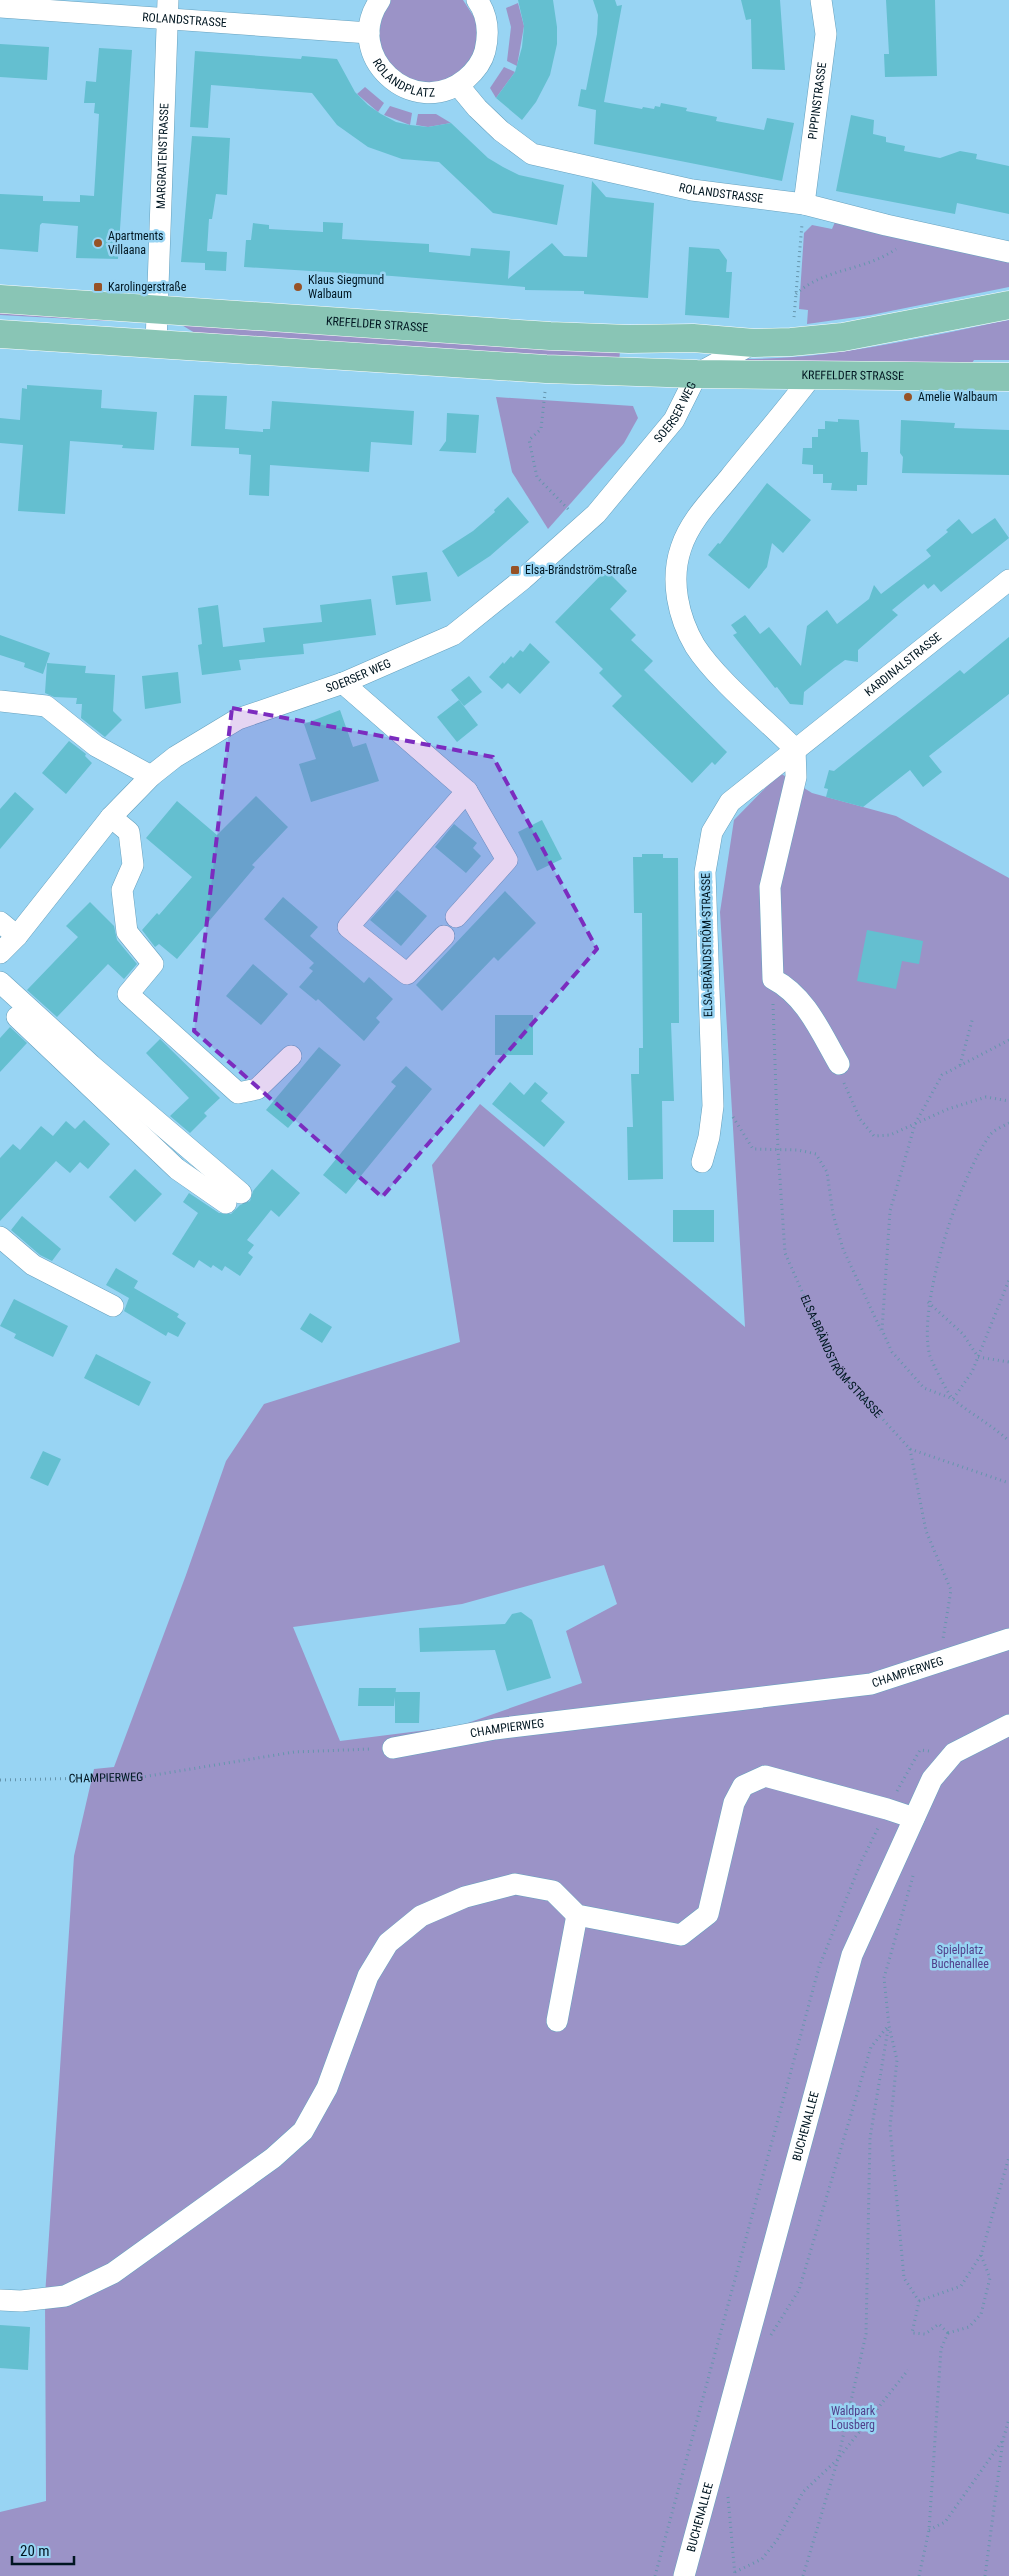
<svg xmlns="http://www.w3.org/2000/svg" width="1009" height="2576" font-family="'Roboto Condensed',sans-serif">
<rect width="100%" height="100%" fill="#98d4f3"/>
<g fill="#9b93c7" fill-rule="evenodd">
<path d="M391 0H463L476 20 478 36 475 52 467 66 455 77 425 85 396 74 378 46 382 12Z"/>
<path d="M518 3 524 26 517 66 507 61 511 27 506 8Z"/>
<path d="M504 67 515 72 496 98 490 88Z"/>
<path d="M365 87 384 103 378 112 357 94Z"/>
<path d="M390 106 412 113 410 125 384 115Z"/>
<path d="M418 114H436L451 123 428 127 416 125Z"/>
<path d="M835 222 1009 259V287L871 315 807 324 808 310 799 309 804 233 812 225 832 229Z"/>
<path d="M0 310 118 319 109 321 0 315Z"/>
<path d="M1009 320V360H974L970 366 737 363 738 359C830 360 919 338 1009 320Z"/>
<path d="M180 324 620 351 619 362 195 333Z"/>
<path d="M496 397 633 406 638 418 624 443 548 529 512 472Z"/>
<path d="M780 773 812 793 896 816 1009 878V2576H0V2512L46 2501 45 2296 74 1856 94 1769 114 1767 186 1575 226 1461 264 1404 460 1342 432 1165 480 1104 745 1327 720 912 734 820ZM604 1565 617 1604 566 1631 582 1683 459 1726 340 1741 293 1627 462 1604Z"/>
</g>
<g fill="#64bfd0">
<path d="M518 0H553L557 27V44L550 75 536 102 522 120 496 98 515 72 522 47 524 26Z"/>
<path d="M593 0H615L617 6 622 5 604 102 642 109 643 107 654 109 655 106 660 107 661 103 687 108 686 111 717 117 716 121 764 130 767 118 794 123 782 181 594 144 596 110 578 106 581 89 586 90 597 34 598 15Z"/>
<path d="M741 0H780L785 70 752 69 751 19 746 20Z"/>
<path d="M886 0H935L937 76 885 77 884 54H889Z"/>
<path d="M0 44 49 47 47 80 0 77Z"/>
<path d="M99 48 132 50 118 259 76 258 78 226 42 223 40 225 38 252 0 249V194L43 196V201L80 202V195L94 196 99 114 94 113 95 103H84L86 81 96 82Z"/>
<path d="M195 51 301 59 302 56 337 59 355 92 368 105 381 114 396 122 410 125 428 127 451 123 488 158 503 167 519 175 564 185 557 225 493 213 439 162 402 159 368 147 337 125 312 93 211 85 208 128 190 127Z"/>
<path d="M851 115 874 120 873 134 886 137V142L905 146 904 151 940 158 960 151 977 154 976 159 1009 166V214L957 203 955 214 836 191Z"/>
<path d="M192 136 230 138 227 195 216 194 212 219H209L207 251 227 252 226 271 205 270V263L181 262Z"/>
<path d="M592 181 606 197 654 203 648 298 584 294V291L525 290V287L392 276 244 267 246 240H251L253 223 269 225V229L323 232V222L343 223 342 239 429 244V252L470 256 471 248 510 251 508 279 552 243 564 256 587 257Z"/>
<path d="M689 247 719 249 727 260 726 272H732L729 318 685 315Z"/>
<path d="M27 385 102 390 101 408 157 412 154 450 122 448 123 445 70 441 65 514 18 511 23 445 0 443V418L20 420 22 388 27 389Z"/>
<path d="M194 395 227 396 225 429 263 432V429H270L272 401 414 411 412 445 371 442 369 472 270 465 269 496 249 495 251 455 239 454V448L191 446Z"/>
<path d="M447 413 479 415 476 453 439 451 446 441Z"/>
<path d="M838 419 859 420 861 452H868L867 485H857V491L831 490 832 483H823V474H813V465L802 464 803 448H812V437H818V429H825V421L838 422Z"/>
<path d="M901 420 955 423 954 428 1009 430V475L902 473 903 457 900 453Z"/>
<path d="M767 483 811 520 783 553 772 543 767 567 749 589 708 555 718 543 720 544Z"/>
<path d="M508 497 529 522 490 556 458 577 442 551 473 531 495 512 494 510Z"/>
<path d="M995 518 1009 538 941 592 934 584 928 589 924 584 892 610 898 615 858 650V662L845 660 834 668 804 692 803 705 790 704 777 687 775 688 733 635 737 633 731 625 745 615 760 634 769 627 801 666 807 626 827 610 837 624 869 599 874 585 881 594 931 556 926 550 948 532 946 530 959 519 972 534Z"/>
<path d="M606 570 627 591 610 609 636 635 631 640 653 661 644 670 727 752 715 765 712 762 692 783 612 706 622 696 599 673 603 669 555 622Z"/>
<path d="M427 572 431 601 396 605 392 576Z"/>
<path d="M371 599 376 635 303 644 304 654 239 660 241 670 202 675 198 645 202 644 198 608 218 605 223 647 265 642 263 628 322 622 320 605Z"/>
<path d="M0 635 50 653 43 674 24 667 25 663 0 655Z"/>
<path d="M1009 637V694L929 756 942 772 923 787 910 770 863 807 826 797 828 789 824 788 829 770 834 771 960 670 964 674Z"/>
<path d="M530 643 550 662 520 694 508 683 502 689 489 677 503 662 504 664 511 656 513 658 520 650 523 652Z"/>
<path d="M47 663 86 666 85 673 115 675 113 711 122 720 105 737 81 718 82 704H76L77 698 54 697 45 693Z"/>
<path d="M178 672 181 703 145 709 142 676Z"/>
<path d="M469 676 482 692 464 706 451 690Z"/>
<path d="M459 700 478 725 457 742 437 717Z"/>
<path d="M340 710 353 747 366 743 379 781 311 802 299 764 316 759 304 724Z"/>
<path d="M69 741 86 754 85 756 92 763 66 794 42 773Z"/>
<path d="M15 792 34 809 0 849V809Z"/>
<path d="M256 796 288 827 252 865 255 867 177 959 159 944 155 947 142 930 157 913 159 915 192 877 146 838 177 801 217 835Z"/>
<path d="M542 820 562 859 537 871 518 832Z"/>
<path d="M454 824 477 843 473 848 481 856 466 873 435 847Z"/>
<path d="M642 854H663V858H678L679 1023H671L674 1101H662L663 1179 628 1180 627 1127H633L631 1074H639V1048H643L642 913H634L633 857H642Z"/>
<path d="M397 890 427 916 401 946 370 920Z"/>
<path d="M505 891 536 923 498 961 494 957 442 1011 416 985Z"/>
<path d="M283 897 318 927 310 936 364 983 369 977 393 999 376 1018 380 1022 364 1041 318 999 316 1001 299 987 313 971 309 968 314 963 264 919Z"/>
<path d="M90 902 114 926 117 940 137 964 124 979 108 964 57 1017 27 990 78 937 66 926Z"/>
<path d="M867 930 923 941 919 964 902 961 896 989 857 981Z"/>
<path d="M253 964 288 994 261 1025 226 996Z"/>
<rect x="495" y="1015" width="38" height="40"/>
<path d="M10 1027 27 1043 0 1072V1038Z"/>
<path d="M160 1039 220 1098 204 1113 207 1116 190 1133 170 1116 189 1098 146 1053Z"/>
<path d="M319 1047 341 1065 288 1128 266 1110Z"/>
<path d="M406 1066 432 1089 346 1194 323 1175 396 1086 391 1082Z"/>
<path d="M510 1082 524 1095 535 1082 548 1093 541 1101 565 1122 544 1147 492 1104Z"/>
<path d="M84 1120 110 1144 88 1169 80 1162 70 1173 56 1161 0 1221V1158L13 1144 20 1150 41 1126 53 1136 66 1121 75 1129Z"/>
<path d="M135 1169 162 1194 135 1222 109 1197Z"/>
<path d="M272 1169 300 1193 279 1217 271 1210 247 1240 254 1245 248 1253 253 1257 240 1276 225 1266 222 1271 213 1265 211 1268 199 1260 194 1268 172 1254 198 1213 183 1202 189 1193 219 1213 231 1214 240 1205 250 1201 253 1191Z"/>
<rect x="673" y="1210" width="41" height="32"/>
<path d="M22 1216 61 1249 52 1261 40 1255 11 1230Z"/>
<path d="M116 1268 138 1281 134 1288 179 1314 177 1317 186 1323 178 1337 168 1332 166 1336 124 1311 129 1298 106 1285Z"/>
<path d="M14 1299 68 1326 53 1357 14 1338 16 1334 0 1326Z"/>
<path d="M310 1313 332 1327 322 1343 300 1329Z"/>
<path d="M96 1354 151 1382 139 1406 84 1378Z"/>
<path d="M43 1451 61 1459 48 1486 30 1478Z"/>
<path d="M521 1612 532 1620 551 1678 507 1691 495 1650 420 1652 419 1628 505 1624 512 1614Z"/>
<path d="M359 1688H396L394 1706H358Z"/>
<path d="M395 1692H420L419 1723H395Z"/>
<path d="M0 2325 30 2327 28 2370 0 2368Z"/>
</g>
<g fill="none" stroke-linecap="round" stroke-linejoin="round">
<defs>
<g id="minor">
<path id="s3" d="M380 0C341 55 413 122 466 79 474 72 482 63 485 51 489 34 488 15 477 0"/>
<path id="s4" d="M0 7 369 33"/>
<path id="s5" d="M458 85 477 108 501 131 532 154 692 190 804 204 886 225 1009 252"/>
<path id="s6" d="M804 204 826 34 821 0"/>
<path id="s7" d="M156 344 168 0"/>
<path d="M343 683 467 791 507 860 456 917"/>
<path d="M0 701 46 706 96 746 151 776"/>
<path d="M795 749C765 719 717 680 695 646 678 617 670 580 681 548 690 520 713 498 730 477 758 442 787 409 814 373"/>
<path d="M795 749 796 777 770 887 773 979C806 996 821 1033 839 1064"/>
<path d="M111 817 129 832 133 865 122 890 127 932 153 964 128 994 238 1093 257 1089 291 1056"/>
<path d="M0 922 17 936"/>
<path d="M444 936 407 974 348 927 467 791"/>
<path id="s8" d="M0 953 17 936 111 817 151 776 175 757 238 719 343 683 453 635 523 579 596 514 674 420 697 374 754 343"/>
<path d="M0 982 91 1065 241 1193"/>
<path d="M17 1017 177 1169 226 1203"/>
<path id="s9" d="M702 1162 709 1137 713 1106 705 872 712 832 730 802 1009 580"/>
<path d="M0 1237 33 1265 113 1306"/>
<path id="s10" d="M393 1748 495 1729 871 1684 1009 1639"/>
<path d="M557 2021 577 1915"/>
<path d="M0 2300 21 2301 65 2296 113 2273 273 2158 303 2131 327 2088 368 1976 388 1943 421 1916 465 1897 515 1884 553 1891 577 1915 681 1935 708 1914 734 1803 743 1786 765 1776 887 1809 914 1818"/>
<path id="s11" d="M684 2576 852 1955 932 1779 954 1753 1009 1725"/>
</g>
<g id="major">
<path id="s12" d="M0 299 550 336 629 339 693 338 754 343 791 342 843 337 1009 305"/>
<path id="s13" d="M0 334 546 369 697 374 1009 377"/>
</g>
</defs>
<use href="#minor" stroke="#66a1be" stroke-width="22"/>
<use href="#major" stroke="#fff" stroke-width="29"/>
<g stroke="#6695ad" stroke-width="3" stroke-dasharray="1 4" stroke-linecap="butt">
<path d="M796 294C824 268 865 271 896 249"/>
<path d="M794 317 802 224"/>
<path d="M545 392 541 429 529 440 537 477 569 510"/>
<path id="s1" d="M773 1004 778 1150 785 1253 836 1368 910 1449 1009 1483"/>
<path d="M1009 1040 942 1075 915 1124 890 1211 882 1330 892 1352 924 1388 953 1399 972 1372 1009 1280"/>
<path d="M960 1065 973 1017"/>
<path d="M844 1083 860 1119 874 1136 890 1135 948 1109 986 1097 1009 1101"/>
<path d="M733 1117 753 1149 798 1150 816 1154 827 1172 833 1214 843 1249 881 1330"/>
<path d="M1009 1123C1003 1126 994 1130 990 1135 960 1176 916 1307 930 1356 933 1364 948 1395 954 1400 971 1414 992 1425 1009 1441"/>
<path d="M928 1302 963 1334 978 1357 1009 1362"/>
<path d="M910 1449 926 1531 951 1590 943 1639"/>
<path id="s2" d="M0 1780 142 1777 294 1752 372 1749"/>
<path d="M897 1791 920 1750 929 1751"/>
<path d="M913 1876 884 1978 889 2026 897 2060 890 2127 904 2278 919 2301 912 2333 925 2334 939 2324 948 2333"/>
<path d="M919 2301 961 2286 981 2255 1009 2157"/>
<path d="M948 2333 969 2327 981 2314 990 2278 981 2255"/>
<path d="M771 2335 799 2290 871 2047 888 2026"/>
<path d="M728 2497 735 2576"/>
<path d="M929 2530 945 2522 1003 2440"/>
<path d="M735 2572 762 2559 777 2540 803 2492 838 2459 908 2370"/>
<path d="M655 2576 819 1967 861 1862 878 1828"/>
<path d="M803 2576 838 2459 866 2334 870 2138 888 2029"/>
<path d="M919 2576 929 2530 941 2349 948 2333"/>
<path d="M985 2576 1003 2440 1009 2419"/>
</g>
<use href="#minor" stroke="#fff" stroke-width="21"/>
<use href="#major" stroke="#89c5b5" stroke-width="28"/>
</g>
<path fill="#7b2cbf" fill-opacity="0.2" stroke="#7b2cbf" stroke-width="4" stroke-dasharray="10 6" stroke-linejoin="round" d="M232 708 493 757 597 949 382 1197 194 1031Z"/>
<g fill="#975226" stroke="#98d4f3" stroke-width="2">
<circle cx="98" cy="243" r="5"/>
<rect x="93" y="282" width="10" height="10" rx="2.5"/>
<circle cx="298" cy="287" r="5"/>
<circle cx="908" cy="397" r="5"/>
<rect x="510" y="565" width="10" height="10" rx="2.5"/>
</g>
<g text-anchor="middle" dominant-baseline="central" stroke-width="5" stroke-linejoin="round" paint-order="stroke">
<g font-size="12" fill="#001621" stroke="#98d4f3">
<text stroke="none"><textPath href="#s4" startOffset="185">ROLANDSTRASSE</textPath></text>
<text stroke="none"><textPath href="#s3" startOffset="99">ROLANDPLATZ</textPath></text>
<text stroke="none"><textPath href="#s6" startOffset="104">PIPPINSTRASSE</textPath></text>
<text stroke="none"><textPath href="#s7" startOffset="188">MARGRATENSTRASSE</textPath></text>
<text stroke="none"><textPath href="#s5" startOffset="295">ROLANDSTRASSE</textPath></text>
<text stroke="none"><textPath href="#s12" startOffset="378">KREFELDER STRASSE</textPath></text>
<text stroke="none"><textPath href="#s13" startOffset="854">KREFELDER STRASSE</textPath></text>
<text stroke="none"><textPath href="#s8" startOffset="885">SOERSER WEG</textPath></text>
<text stroke="none"><textPath href="#s9" startOffset="588">KARDINALSTRASSE</textPath></text>
<text stroke="none"><textPath href="#s8" startOffset="465">SOERSER WEG</textPath></text>
<text transform="translate(707 945) rotate(-91)">ELSA-BRÄNDSTRÖM-STRASSE</text>
<text stroke="none"><textPath href="#s1" startOffset="368">ELSA-BRÄNDSTRÖM-STRASSE</textPath></text>
<text stroke="none"><textPath href="#s10" startOffset="521">CHAMPIERWEG</textPath></text>
<text stroke="none"><textPath href="#s10" startOffset="116">CHAMPIERWEG</textPath></text>
<text stroke="none"><textPath href="#s2" startOffset="106">CHAMPIERWEG</textPath></text>
<text stroke="none"><textPath href="#s11" startOffset="466">BUCHENALLEE</textPath></text>
<text stroke="none"><textPath href="#s11" startOffset="61">BUCHENALLEE</textPath></text>
</g>
<g font-size="12" fill="#001621" stroke="#98d4f3" text-anchor="start">
<text x="108" y="236">Apartments<tspan x="108" dy="14">Villaana</tspan></text>
<text x="308" y="280">Klaus Siegmund<tspan x="308" dy="14">Walbaum</tspan></text>
<text x="108" y="287">Karolingerstraße</text>
<text x="918" y="397">Amelie Walbaum</text>
<text x="525" y="570">Elsa-Brändström-Straße</text>
</g>
<g font-size="12" fill="#51408b" stroke="#98d4f3">
<text x="960" y="1950">Spielplatz<tspan x="960" dy="14">Buchenallee</tspan></text>
<text x="853" y="2411">Waldpark<tspan x="853" dy="14">Lousberg</tspan></text>
</g>
</g>
<path d="M12 2556v8h62v-8" fill="none" stroke="#001621" stroke-width="2.5"/>
<text x="20" y="2556" font-size="15" fill="#001621" stroke="#98d4f3" stroke-width="4" paint-order="stroke">20 m</text>
</svg>
